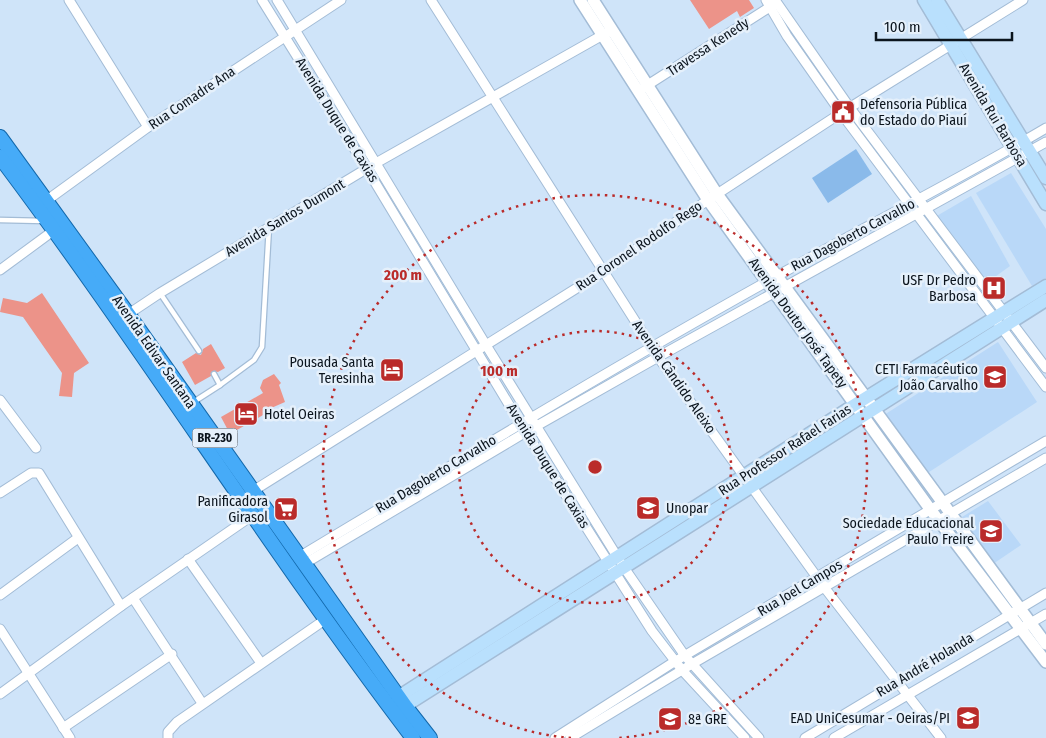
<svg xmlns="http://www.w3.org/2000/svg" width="1046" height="738" font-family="'Fira Sans Condensed',sans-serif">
<rect width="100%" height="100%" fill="#cfe4f9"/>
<g fill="#b9d8f8">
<path d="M1011 173 1046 229V278L1032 286 976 193Z"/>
<path d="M971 196 1010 266 985 284 935 217Z"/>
<path d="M998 342 1037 402 923 476 884 415Z"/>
<path d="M988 501 1021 545 993 564 962 517Z"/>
</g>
<path fill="#8abaea" d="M856 149 872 174 828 203 812 178Z"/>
<g fill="#ec9389">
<path d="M690 0H749L754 8 740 17 737 11 709 29Z"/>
<path d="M42 293 89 363 74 373 72 397 59 396 62 373 23 317 0 312 3 298 27 303Z"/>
<path d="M211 344 225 368 218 372 212 371 211 376 195 385 182 362 196 353 201 355 203 349Z"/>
<path d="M274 374 281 383 279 385 285 402 269 409 270 411 230 434 221 417 263 393 260 388 263 380Z"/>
</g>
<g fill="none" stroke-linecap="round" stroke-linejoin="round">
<defs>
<g id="service">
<path d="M0 220 45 221"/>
<path d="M160 293 199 351"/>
<path d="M220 385 254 360 262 347 269 227"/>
<path d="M192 403 220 385 214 374"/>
</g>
<g id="minor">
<path d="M69 0 148 127"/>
<path d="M262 0 367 169 520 423 652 631 682 670 745 738"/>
<path d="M277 0 486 345 623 566 685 656 759 738"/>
<path d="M431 0 658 357 824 587 941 738"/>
<path d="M766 0 787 36 841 113 1046 387"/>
<path d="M775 0 850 108 1046 368"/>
<path d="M643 88 773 5"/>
<path d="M46 201 148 127 341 0"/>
<path d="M0 270 53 231"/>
<path d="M124 317 160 293 376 163 608 32"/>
<path d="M0 400 36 448"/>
<path d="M253 491 604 271 708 200 841 113 1023 0"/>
<path d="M0 493 31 473H39L121 606"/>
<path d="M299 557C457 462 615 366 777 276 866 226 958 180 1046 128"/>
<path d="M188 559 261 663"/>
<path d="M304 564 526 432 658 357 1046 142"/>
<path d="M0 595 78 538"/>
<path d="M133 598 202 703"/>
<path d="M0 629 70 738"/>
<path d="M0 694 121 606 253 515"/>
<path d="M63 728 172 654"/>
<path d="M168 738V732L177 722 326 619"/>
<path d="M555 738 674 662 1046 441"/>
<path d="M570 738 692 664 1046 458"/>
<path d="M805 738 1046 593"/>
<path d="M834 738 1046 614"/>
</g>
<g id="tertiary">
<path d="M580 0 708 200 930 509 1046 662"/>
<path d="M593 0 717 194 1046 644"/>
</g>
<g id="secondary">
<path d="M924 0 1046 204"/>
<path d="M937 0 1046 178"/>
<path d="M398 697 856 404 1046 286"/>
<path d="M405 706 1046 300"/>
</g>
<g id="trunk">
<path d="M0 137 128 314 405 706 430 738"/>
<path d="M0 157C143 347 269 549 413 738"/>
</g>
</defs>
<use href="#service" stroke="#a3bcd6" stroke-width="7"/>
<use href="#minor" stroke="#a3bcd6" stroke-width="11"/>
<use href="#tertiary" stroke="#a3bcd6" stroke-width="14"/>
<use href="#secondary" stroke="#a3bcd6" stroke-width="15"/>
<use href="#trunk" stroke="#1368ab" stroke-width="16"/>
<use href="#service" stroke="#fff" stroke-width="4.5"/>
<use href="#minor" stroke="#fff" stroke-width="9"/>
<use href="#tertiary" stroke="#fff" stroke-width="11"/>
<use href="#secondary" stroke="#b9e0fd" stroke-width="12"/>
<use href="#trunk" stroke="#46abf8" stroke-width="14"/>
</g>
<g fill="none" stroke="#ba2b2a" stroke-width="2.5" stroke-dasharray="2.5 5">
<circle cx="595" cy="467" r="136"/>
<path d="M571 738A272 272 0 1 1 619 738"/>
</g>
<defs>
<symbol id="civic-square" viewBox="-11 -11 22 22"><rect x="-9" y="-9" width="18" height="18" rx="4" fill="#ba2b2a" stroke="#e5f0fb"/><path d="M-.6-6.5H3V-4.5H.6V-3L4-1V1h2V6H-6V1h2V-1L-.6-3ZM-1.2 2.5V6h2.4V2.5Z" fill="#fff"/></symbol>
<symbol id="hospital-square" viewBox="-11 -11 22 22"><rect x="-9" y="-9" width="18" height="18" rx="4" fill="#ba2b2a" stroke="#e5f0fb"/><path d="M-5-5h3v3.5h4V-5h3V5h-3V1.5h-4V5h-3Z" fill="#fff"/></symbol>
<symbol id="hotel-square" viewBox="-11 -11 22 22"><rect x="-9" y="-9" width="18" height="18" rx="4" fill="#ba2b2a" stroke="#e5f0fb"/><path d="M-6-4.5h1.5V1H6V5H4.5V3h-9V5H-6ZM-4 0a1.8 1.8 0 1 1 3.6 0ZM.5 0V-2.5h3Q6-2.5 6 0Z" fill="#fff"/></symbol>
<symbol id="school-square" viewBox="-11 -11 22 22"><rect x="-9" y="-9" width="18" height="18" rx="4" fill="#ba2b2a" stroke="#e5f0fb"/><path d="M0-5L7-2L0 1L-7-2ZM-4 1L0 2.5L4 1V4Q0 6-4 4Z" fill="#fff"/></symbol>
<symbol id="university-square" viewBox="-11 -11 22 22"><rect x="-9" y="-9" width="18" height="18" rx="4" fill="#ba2b2a" stroke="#e5f0fb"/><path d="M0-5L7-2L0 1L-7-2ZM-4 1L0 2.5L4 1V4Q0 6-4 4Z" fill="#fff"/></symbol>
<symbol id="supermarket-square" viewBox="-11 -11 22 22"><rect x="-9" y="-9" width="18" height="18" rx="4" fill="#ba2b2a" stroke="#e5f0fb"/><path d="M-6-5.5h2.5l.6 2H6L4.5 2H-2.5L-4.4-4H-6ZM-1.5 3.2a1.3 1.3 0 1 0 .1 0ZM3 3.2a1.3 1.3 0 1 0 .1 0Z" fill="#fff"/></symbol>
</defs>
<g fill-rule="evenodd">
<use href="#civic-square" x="829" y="98" width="28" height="28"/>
<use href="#hospital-square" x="980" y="274" width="28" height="28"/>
<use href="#hotel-square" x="378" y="356" width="28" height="28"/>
<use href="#school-square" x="981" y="363" width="28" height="28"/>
<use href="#hotel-square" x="232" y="400" width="28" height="28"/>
<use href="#university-square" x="634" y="494" width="28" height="28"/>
<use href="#supermarket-square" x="272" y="495" width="28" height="28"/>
<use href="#school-square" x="977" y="517" width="28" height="28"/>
<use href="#university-square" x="954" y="704" width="28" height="28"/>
<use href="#university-square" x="656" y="705" width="28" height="28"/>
</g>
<g text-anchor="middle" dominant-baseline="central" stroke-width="5" stroke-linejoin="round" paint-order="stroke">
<rect fill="#e5f0fb" stroke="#4c5660" stroke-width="1" x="192.5" y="428.5" width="45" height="19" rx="4"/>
<g font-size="12" font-weight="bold" fill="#0b141d">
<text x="215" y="438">BR-230</text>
</g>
<g font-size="14" fill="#0b141d" stroke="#e5f0fb">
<text transform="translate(708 47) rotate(-33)">Travessa Kenedy</text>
<text transform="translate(192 98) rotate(-34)">Rua Comadre Ana</text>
<text transform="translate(993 115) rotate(59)">Avenida Rui Barbosa</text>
<text transform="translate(337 120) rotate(58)">Avenida Duque de Caxias</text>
<text transform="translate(285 218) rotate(-31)">Avenida Santos Dumont</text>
<text transform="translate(853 235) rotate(-28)">Rua Dagoberto Carvalho</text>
<text transform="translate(639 246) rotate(-34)">Rua Coronel Rodolfo Rego</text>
<text transform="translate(798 323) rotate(54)">Avenida Doutor José Tapety</text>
<text transform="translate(154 352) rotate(55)">Avenida Edivar Santana</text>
<text transform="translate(674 377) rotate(55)">Avenida Cândido Aleixo</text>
<text transform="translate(785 450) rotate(-33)">Rua Professor Rafael Farias</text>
<text transform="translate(548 466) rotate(58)">Avenida Duque de Caxias</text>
<text transform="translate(436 474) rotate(-31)">Rua Dagoberto Carvalho</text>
<text transform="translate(800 588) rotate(-31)">Rua Joel Campos</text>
<text transform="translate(925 665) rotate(-31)">Rua André Holanda</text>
</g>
<g font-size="14" fill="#0b141d" stroke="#e5f0fb" text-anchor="end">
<text x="860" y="104" text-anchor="start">Defensoria Pública<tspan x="860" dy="16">do Estado do Piauí</tspan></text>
<text x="976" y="280">USF Dr Pedro<tspan x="976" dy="16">Barbosa</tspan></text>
<text x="374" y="362">Pousada Santa<tspan x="374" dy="16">Teresinha</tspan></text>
<text x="978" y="369">CETI Farmacêutico<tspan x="978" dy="16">João Carvalho</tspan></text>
<text x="264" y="414" text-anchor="start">Hotel Oeiras</text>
<text x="268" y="501">Panificadora<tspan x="268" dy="16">Girasol</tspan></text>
<text x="666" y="508" text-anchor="start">Unopar</text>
<text x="974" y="523">Sociedade Educacional<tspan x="974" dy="16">Paulo Freire</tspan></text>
<text x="950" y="718">EAD UniCesumar - Oeiras/PI</text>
<text x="688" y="719" text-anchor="start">8ª GRE</text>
</g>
</g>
<circle cx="595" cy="467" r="8" fill="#ba2b2a" stroke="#e5f0fb" stroke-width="2.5"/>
<g font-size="15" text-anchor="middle" font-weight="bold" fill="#ba2b2a" stroke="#e5f0fb" stroke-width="5" stroke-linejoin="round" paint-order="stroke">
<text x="403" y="280">200 m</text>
<text x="499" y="376">100 m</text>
</g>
<path d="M876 32v8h136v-8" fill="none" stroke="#0b141d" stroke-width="2.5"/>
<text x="884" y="32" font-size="15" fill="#0b141d" stroke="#e5f0fb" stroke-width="4" paint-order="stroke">100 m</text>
</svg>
